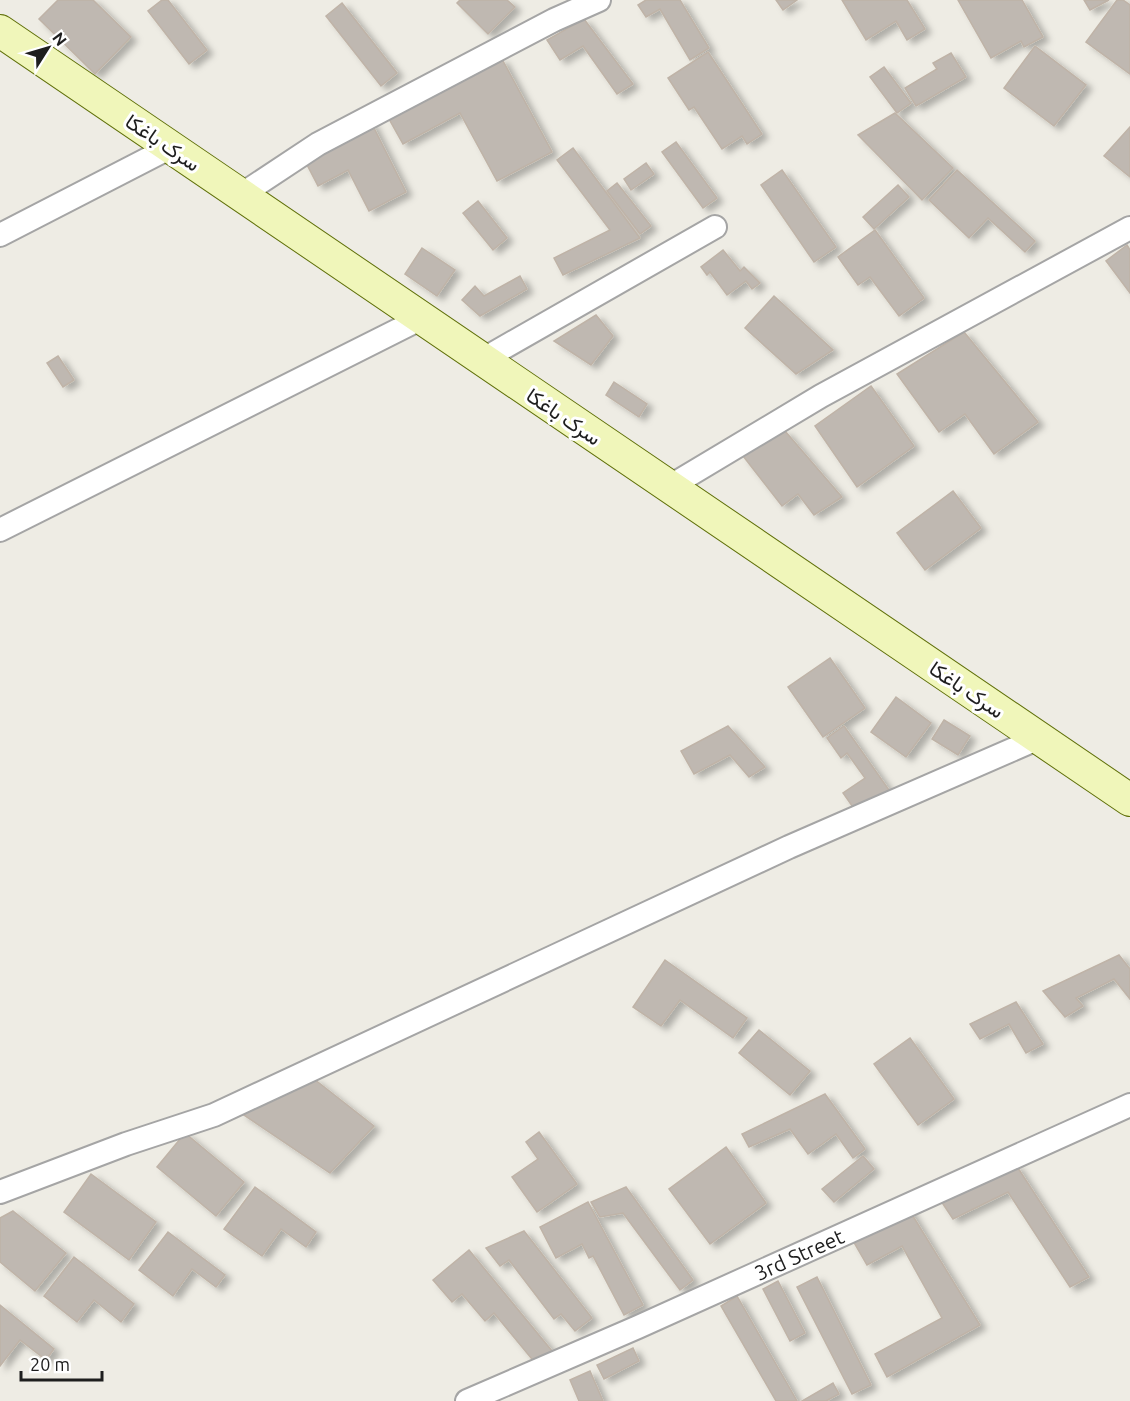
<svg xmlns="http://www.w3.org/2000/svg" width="1130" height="1401" font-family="Ubuntu,Vazirmatn,sans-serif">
<defs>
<filter id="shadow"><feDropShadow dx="6" dy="4" stdDeviation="3" flood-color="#0004"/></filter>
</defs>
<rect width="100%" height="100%" fill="#eeece4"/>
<g fill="#bfb8b1" stroke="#bfb3a7" stroke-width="1.5" filter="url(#shadow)">
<path d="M58 0H93L131 37 95 74 39 19Z"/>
<path d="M162 0H168L207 50 189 64 148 11Z"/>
<path d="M460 0H507L515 7 488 34 457 3Z"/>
<path d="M646 0H680L709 48 690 60 660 9 646 17 638 5Z"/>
<path d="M776 0H797L783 10Z"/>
<path d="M842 0H907L925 29 907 40 896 21 866 40Z"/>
<path d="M958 0H1022L1043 37 1024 47 1021 41 991 58Z"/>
<path d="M1084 0H1109L1090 10Z"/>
<path d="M1117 0H1123L1130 5V74L1086 42Z"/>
<path d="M342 3 397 73 381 86 326 16Z"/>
<path d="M584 19 633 84 617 94 583 46 560 60 547 40Z"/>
<path d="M1035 46 1086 85 1054 126 1004 88Z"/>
<path d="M708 52 762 134 747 144 742 136 722 149 694 107 689 110 668 78Z"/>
<path d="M951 53 966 77 916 106 905 88 937 69 933 63Z"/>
<path d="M502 59 552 152 497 181 460 113 403 144 389 119Z"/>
<path d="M884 67 911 103 897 113 870 77Z"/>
<path d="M895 113 953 168 922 200 858 135Z"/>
<path d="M371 122 406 192 369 211 348 170 318 186 303 157Z"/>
<path d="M1130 127V177L1104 156Z"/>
<path d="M676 142 717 198 703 208 662 152Z"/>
<path d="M573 148 640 238 563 275 554 258 610 230 557 160Z"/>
<path d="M646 163 654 174 631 190 624 179Z"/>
<path d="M782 170 836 247 814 262 761 185Z"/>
<path d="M957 170 1035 241 1025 252 988 218 969 238 929 200Z"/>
<path d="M617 183 651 226 640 234 607 191Z"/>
<path d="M898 185 909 197 874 229 863 217Z"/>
<path d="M478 201 507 238 493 250 463 213Z"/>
<path d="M875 230 924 298 899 316 870 277 858 285 838 257Z"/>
<path d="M1127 245 1130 250V293L1106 261Z"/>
<path d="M422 248 455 270 437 296 405 274Z"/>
<path d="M723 250 740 271 744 267 760 283 752 289 746 281 727 295 710 272 707 275 701 267Z"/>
<path d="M520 276 527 289 480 316 462 300 475 286 484 296Z"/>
<path d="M774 296 833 350 796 374 745 328Z"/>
<path d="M596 315 613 336 591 365 554 341Z"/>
<path d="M964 332 1038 422 994 454 965 414 939 432 897 374Z"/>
<path d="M58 356 74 380 63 387 47 363Z"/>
<path d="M614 382 647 404 639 417 606 395Z"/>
<path d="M871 386 914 446 857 487 815 426Z"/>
<path d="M785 431 842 497 814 515 798 494 782 506 743 456Z"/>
<path d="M953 491 981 528 925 570 897 533Z"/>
<path d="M830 658 865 708 823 737 788 687Z"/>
<path d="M896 697 931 723 906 757 871 732Z"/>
<path d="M944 720 970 736 958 755 932 739Z"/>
<path d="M728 726 765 767 749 777 730 755 694 774 681 751Z"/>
<path d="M844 726 889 790 857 813 843 793 865 778 847 753 841 758 827 738Z"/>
<path d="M1119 955 1130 969V999L1114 979 1076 998 1083 1006 1065 1017 1043 991Z"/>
<path d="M665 960 747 1018 733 1038 680 1000 661 1026 633 1007Z"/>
<path d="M1016 1002 1043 1044 1026 1053 1009 1024 980 1039 970 1024Z"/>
<path d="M759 1030 810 1071 790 1095 739 1053Z"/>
<path d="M910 1038 954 1099 918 1125 874 1064Z"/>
<path d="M314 1079 374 1126 330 1173 241 1113Z"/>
<path d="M825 1094 865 1149 853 1158 836 1134 808 1154 790 1129 749 1147 742 1134Z"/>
<path d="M539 1132 577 1184 537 1212 512 1177 538 1159 526 1142Z"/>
<path d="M185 1133 244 1182 216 1216 157 1167Z"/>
<path d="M726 1147 766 1203 710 1244 669 1189Z"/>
<path d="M863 1156 874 1169 834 1202 822 1189Z"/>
<path d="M1016 1165 1089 1277 1070 1287 1008 1192 953 1219 939 1198Z"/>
<path d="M91 1174 156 1222 129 1260 64 1212Z"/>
<path d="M255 1187 316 1232 306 1247 281 1229 262 1256 224 1229Z"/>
<path d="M626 1187 693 1280 680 1290 623 1213 600 1217 591 1202Z"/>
<path d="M588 1202 643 1305 624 1315 593 1256 589 1258 582 1244 556 1258 540 1227Z"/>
<path d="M908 1208 980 1325 887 1377 875 1354 942 1318 902 1246 867 1265 852 1239Z"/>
<path d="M13 1211 66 1253 35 1291 0 1262V1218Z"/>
<path d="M524 1231 592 1318 575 1331 561 1314 554 1319 509 1260 500 1266 486 1248Z"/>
<path d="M168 1232 225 1275 216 1287 192 1269 173 1296 139 1270Z"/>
<path d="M469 1250 552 1351 536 1364 494 1313 485 1321 462 1294 452 1302 433 1280Z"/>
<path d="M74 1257 134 1304 121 1322 94 1300 77 1322 44 1296Z"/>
<path d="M817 1277 871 1385 852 1394 797 1287Z"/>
<path d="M778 1281 805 1333 790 1341 763 1289Z"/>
<path d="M737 1296 797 1401H776L721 1306Z"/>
<path d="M0 1305 54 1349 46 1360 20 1340 0 1366Z"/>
<path d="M633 1348 639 1361 604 1379 597 1365Z"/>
<path d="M590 1371 603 1401H579L570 1380Z"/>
<path d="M833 1383 839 1394 826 1401H802Z"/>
</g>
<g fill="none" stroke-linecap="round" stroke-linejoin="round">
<defs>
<g id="street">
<path d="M241 195 318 144 554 20 599 0"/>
<path d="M0 235 171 147"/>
<path d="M482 360 715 227"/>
<path d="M669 487 821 396 1130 228"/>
<path d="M0 530 422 318"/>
<path d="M0 1192 126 1144 214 1115 789 847 1039 738"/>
<path id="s1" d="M467 1401 638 1327 1130 1105"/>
</g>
<path id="secondary" d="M0 31 1130 800"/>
</defs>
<use href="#street" stroke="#a5a5a5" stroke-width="26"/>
<use href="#secondary" stroke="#60700a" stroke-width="34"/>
<use href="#street" stroke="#fff" stroke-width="22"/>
<use href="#secondary" stroke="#f0f6ba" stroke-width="32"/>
</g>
<g text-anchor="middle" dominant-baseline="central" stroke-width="6" stroke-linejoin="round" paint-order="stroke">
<g font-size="21" fill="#1e1e1e" stroke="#fff">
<text transform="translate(163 142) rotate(34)">سرک باغکا</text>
<text transform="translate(564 416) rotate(34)">سرک باغکا</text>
<text transform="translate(967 689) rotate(34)">سرک باغکا</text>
<text stroke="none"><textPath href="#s1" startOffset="363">3rd Street</textPath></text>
</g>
</g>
<g transform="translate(48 48) rotate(53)" stroke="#ffffff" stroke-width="4.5" paint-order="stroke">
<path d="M0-4.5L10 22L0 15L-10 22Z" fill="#1e1e1e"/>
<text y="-9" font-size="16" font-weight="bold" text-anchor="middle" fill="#1e1e1e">N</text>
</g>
<path d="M21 1371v9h81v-9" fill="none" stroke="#1e1e1e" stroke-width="3"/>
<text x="30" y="1371" font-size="18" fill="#1e1e1e" stroke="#ffffff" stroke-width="4.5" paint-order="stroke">20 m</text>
</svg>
